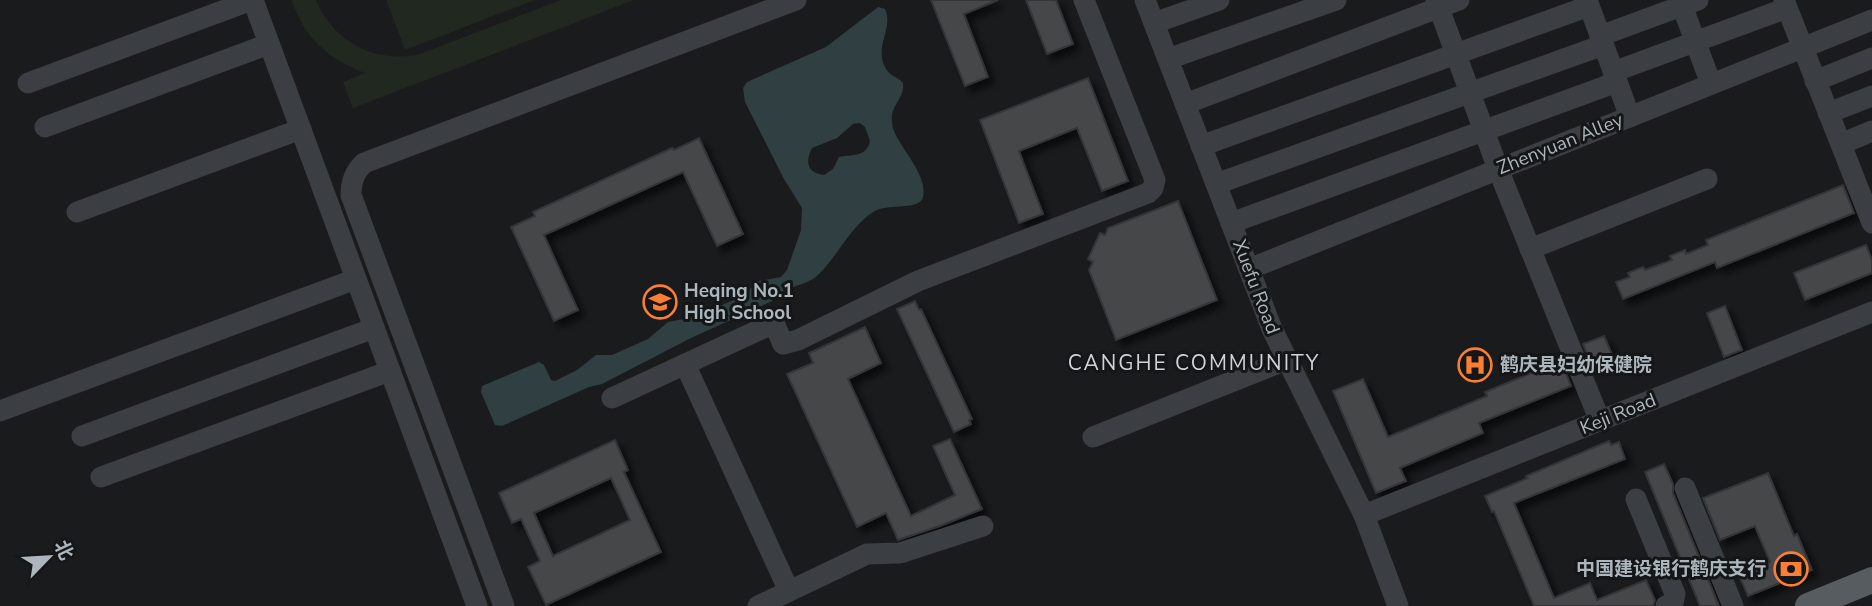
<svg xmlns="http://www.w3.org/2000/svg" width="1872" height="606" font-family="'Nunito Sans','Noto Sans SC',sans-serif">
<defs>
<filter id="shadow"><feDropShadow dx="6" dy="6" stdDeviation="3.5" flood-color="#0009"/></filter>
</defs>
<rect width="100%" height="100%" fill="#1a1b1d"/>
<g fill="#21281f">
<path d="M292 0H316C334 42 372 62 417 55L561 0H634L353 108 343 82 365 73C329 60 303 37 292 0Z"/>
<path d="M386 0H535L405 50Z"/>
</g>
<path fill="#2f3f42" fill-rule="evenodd" d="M878 7 885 9C894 29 873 47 886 69 890 76 898 77 903 83 905 101 887 105 893 128 899 148 928 174 923 197 920 211 888 203 875 211 851 225 838 256 818 275 805 288 781 285 772 301L691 338 602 384 589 387 502 426 495 425 481 392 482 386 539 362 544 365 551 380 555 381 577 370 596 355H612L648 339 668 322 694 317 741 297 759 281 781 277 787 270 801 230 802 208 784 179 745 102 743 88 747 82 826 47ZM860 123 865 127 870 141C866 158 852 154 839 157L833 169 824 175C807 173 805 162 812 148L837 138 853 124Z"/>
<g fill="#44464a" stroke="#343539" stroke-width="2" fill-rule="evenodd" filter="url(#shadow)">
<path d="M931 0H998L964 14 988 77 965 86Z"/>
<path d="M1026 0H1056L1073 44 1047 54Z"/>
<path d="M1088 78 1128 181 1102 191 1077 128 1019 151 1043 214 1019 223 980 120Z"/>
<path d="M699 138 743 234 717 246 683 172 544 235 578 310 554 321 511 227 535 216 533 212 672 148 674 150Z"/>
<path d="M1843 185 1854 213 1717 268 1715 262 1623 299 1616 282 1630 277 1628 273 1643 267 1645 270 1672 260 1670 256 1685 250 1686 254 1708 245 1706 240Z"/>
<path d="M1178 201 1217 300 1116 340 1089 270 1093 262 1088 259 1100 233 1105 235 1108 228Z"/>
<path d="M1866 245 1872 260V273L1805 300 1794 273Z"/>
<path d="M915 301 919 310 921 309 972 419 969 420 971 424 954 432 897 309Z"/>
<path d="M1725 306 1742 350 1724 357 1707 313Z"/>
<path d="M865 327 881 363 848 379 911 516 955 495 933 446 950 439 982 509 940 526 898 540 886 513 857 527 787 374 813 363 809 353Z"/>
<path d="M1604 336 1614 359 1593 368 1583 344Z"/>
<path d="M1561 361 1571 386 1479 423 1483 433 1400 468 1406 481 1376 493 1333 391 1363 379 1388 437 1487 396 1485 392Z"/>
<path d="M615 440 628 470 624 472 661 552 546 605 528 567 540 561 521 519 512 523 499 493ZM611 478 630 520 553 556 534 513Z"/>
<path d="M1609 441 1611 445 1619 442 1625 459 1514 503 1554 598 1590 583 1597 600 1646 580 1655 600 1653 606H1534L1494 511 1492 512 1485 496 1528 478 1526 476Z"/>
<path d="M1664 464 1673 484V493L1719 606H1700L1645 472Z"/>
<path d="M1768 473 1794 536 1797 534 1812 570 1748 596 1739 575 1770 562 1755 526 1720 540 1703 498Z"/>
</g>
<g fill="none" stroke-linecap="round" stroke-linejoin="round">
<g stroke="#3b3e42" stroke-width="21">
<path d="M253 0 477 606"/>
<path d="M1145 0 1272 329 1364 515 1398 606"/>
<path d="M1436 0 1498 169 1600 421"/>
<path d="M1587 0 1630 117"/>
<path d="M1680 0 1711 84"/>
<path d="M1784 0 1872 223"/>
<path d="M1154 23 1219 0"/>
<path d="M1600 36 1698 0"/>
<path d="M1168 59 1336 0"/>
<path d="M1613 72 1787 8"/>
<path d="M1815 81 1872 58"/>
<path d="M28 83 252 0"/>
<path d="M1185 104 1459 0"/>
<path d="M1828 113 1872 96"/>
<path d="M45 127 269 44"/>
<path d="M1841 144 1872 131"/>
<path d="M1201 146 1589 6"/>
<path d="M1216 184 1603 45"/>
<path d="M77 212 301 129"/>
<path d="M1231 223 1617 82"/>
<path d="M1530 249 1707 179"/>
<path d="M1249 269 1872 20"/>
<path d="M685 364 789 591"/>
<path d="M612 398 774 323 783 344 798 340 918 281 1148 193 1153 188 1155 180 1084 0"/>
<path d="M0 411 356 279"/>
<path d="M82 436 374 328"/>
<path d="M1093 437 1286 360"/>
<path d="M101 477 390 371"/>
<path d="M1685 488 1733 606"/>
<path d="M1636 499 1675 594 1673 603 1666 606"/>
<path d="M1364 515 1872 312"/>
<path d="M504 606 351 195C351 182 354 172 364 163L796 0"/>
<path d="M758 606 867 554 900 553 983 526"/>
</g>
<path stroke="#575c61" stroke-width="26" d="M1808 606 1872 580"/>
</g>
<defs>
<symbol id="school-ring" viewBox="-11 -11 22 22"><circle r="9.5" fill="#151618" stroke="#fb7f33" stroke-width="1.5"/><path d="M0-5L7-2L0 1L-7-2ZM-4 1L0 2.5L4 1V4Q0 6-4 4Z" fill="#fb7f33"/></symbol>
<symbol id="hospital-ring" viewBox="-11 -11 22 22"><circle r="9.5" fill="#151618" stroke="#fb7f33" stroke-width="1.5"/><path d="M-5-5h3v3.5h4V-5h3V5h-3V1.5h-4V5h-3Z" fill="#fb7f33"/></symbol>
<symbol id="bank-ring" viewBox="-11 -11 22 22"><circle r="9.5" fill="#151618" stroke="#fb7f33" stroke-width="1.5"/><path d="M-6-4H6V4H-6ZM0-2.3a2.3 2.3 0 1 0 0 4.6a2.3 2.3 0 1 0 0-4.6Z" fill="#fb7f33"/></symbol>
</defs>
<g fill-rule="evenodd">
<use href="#school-ring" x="641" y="283" width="38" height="38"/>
<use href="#hospital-ring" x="1456" y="346" width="38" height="38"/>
<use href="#bank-ring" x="1772" y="550" width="38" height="38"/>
</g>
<g text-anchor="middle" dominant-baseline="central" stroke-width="6" stroke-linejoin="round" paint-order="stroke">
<g font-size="19" fill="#acb6bd" stroke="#151618">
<text transform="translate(1560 144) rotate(-22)">Zhenyuan Alley</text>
<text transform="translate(1256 287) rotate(69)">Xuefu Road</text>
<text transform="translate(1618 414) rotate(-22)">Keji Road</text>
</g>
<g font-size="19" font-weight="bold" fill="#acb6bd" stroke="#151618" text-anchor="start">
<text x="684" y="291">Heqing No.1<tspan x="684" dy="22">High School</tspan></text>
<text x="1500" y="365">鹤庆县妇幼保健院</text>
<text x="1766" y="569" text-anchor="end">中国建设银行鹤庆支行</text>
</g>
<g font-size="21" letter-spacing="2" fill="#cdd3d8" stroke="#151618">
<text x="1194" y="363">CANGHE COMMUNITY</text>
</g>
</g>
<g transform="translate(49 557) rotate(65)" stroke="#151618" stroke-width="5" paint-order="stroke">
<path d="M0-5L12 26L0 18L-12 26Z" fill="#acb6bd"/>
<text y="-10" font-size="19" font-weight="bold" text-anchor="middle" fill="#acb6bd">北</text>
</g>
</svg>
